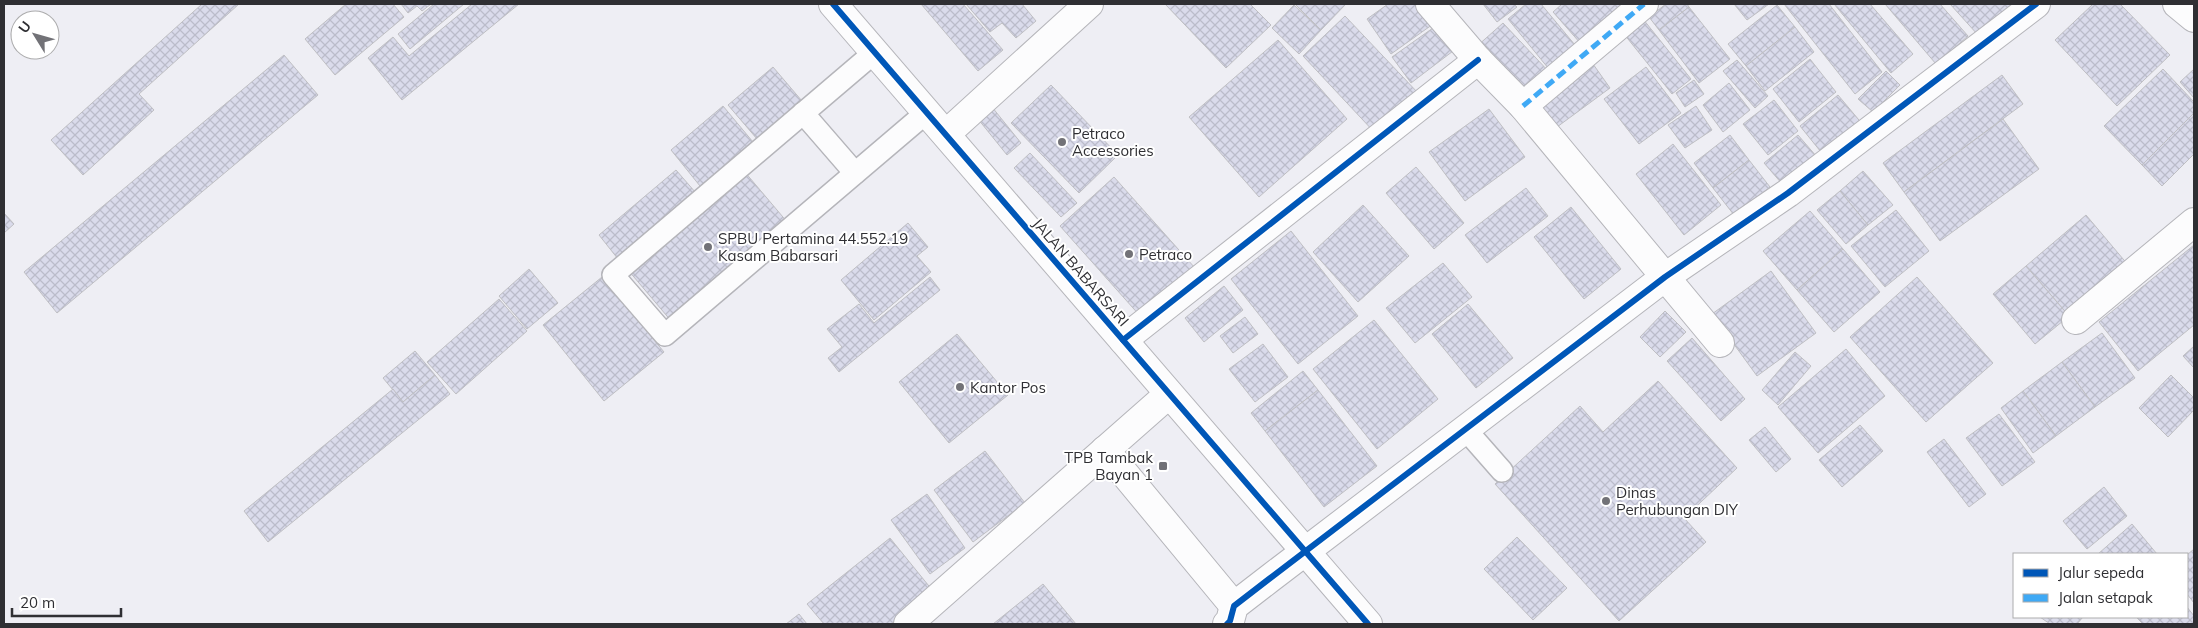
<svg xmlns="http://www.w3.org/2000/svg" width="2198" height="628" font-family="Mulish,sans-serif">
<defs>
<pattern id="building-cross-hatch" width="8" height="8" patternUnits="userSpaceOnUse" patternTransform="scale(1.25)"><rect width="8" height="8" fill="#dadbeb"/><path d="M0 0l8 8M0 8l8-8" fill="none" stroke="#bbbcca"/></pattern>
</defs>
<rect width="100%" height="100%" fill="#eeeef4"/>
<g fill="url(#building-cross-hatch)" stroke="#bfbfc3">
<path d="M202 4H239L139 94 154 110 83 175 51 140Z"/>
<path d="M346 4H393L404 17 335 75 305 39Z"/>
<path d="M401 4H431L422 11 417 6 408 13Z"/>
<path d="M434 4H464L410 49 398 34Z"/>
<path d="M472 4H519L402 100 368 58 393 37 409 56Z"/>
<path d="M921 4H963L1003 50 978 71Z"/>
<path d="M966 4H1022L1036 21 1016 38 1002 23 990 32Z"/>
<path d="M1165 4H1250L1271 25 1226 68Z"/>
<path d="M1295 4H1346L1321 30Z"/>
<path d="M1388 4H1423L1436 22 1391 54 1367 19Z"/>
<path d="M1483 4H1514L1517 7 1497 22Z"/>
<path d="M1526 4H1541L1580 51 1553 74 1508 19Z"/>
<path d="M1562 4H1623L1624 5 1581 44 1553 12Z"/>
<path d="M1666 4H1687L1689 7 1659 30 1649 17Z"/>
<path d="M1734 4H1769L1747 20Z"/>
<path d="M1784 4H1829L1882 72 1855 94Z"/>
<path d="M1834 4H1870L1913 54 1891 73Z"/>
<path d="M1885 4H1940L1968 36 1936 64Z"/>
<path d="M1950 4H2012L1978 35Z"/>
<path d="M2093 4H2120L2170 55 2117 106 2055 40Z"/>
<path d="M1294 5 1321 30 1299 54 1272 28Z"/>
<path d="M1777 5 1795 27 1746 66 1728 44Z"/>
<path d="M1689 7 1730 59 1699 83 1659 30Z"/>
<path d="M1345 16 1419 94 1376 134 1303 56Z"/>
<path d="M1643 19 1691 79 1672 94 1624 34Z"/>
<path d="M1440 23 1457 48 1411 83 1392 57Z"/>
<path d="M1503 23 1551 74 1524 99 1476 47Z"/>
<path d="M1795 27 1814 52 1765 91 1746 66Z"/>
<path d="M1278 40 1347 119 1259 197 1189 117Z"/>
<path d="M284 55 318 95 57 313 24 272Z"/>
<path d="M1810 59 1836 92 1799 122 1773 89Z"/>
<path d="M1737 60 1768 96 1755 108 1723 71Z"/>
<path d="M1593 64 1610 88 1557 127 1539 103Z"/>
<path d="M773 67 802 101 757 139 728 105Z"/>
<path d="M1646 67 1681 113 1639 144 1604 99Z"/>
<path d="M2163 69 2194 102V113L2142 165 2104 126Z"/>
<path d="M2194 69V98L2180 82Z"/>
<path d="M1886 71 1900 85 1873 112 1858 99Z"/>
<path d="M2002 75 2023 104 1904 192 1883 163Z"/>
<path d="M1694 80 1704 94 1685 107 1676 93Z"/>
<path d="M1729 83 1750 110 1723 132 1703 105Z"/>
<path d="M1051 85 1118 155 1079 193 1011 123Z"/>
<path d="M1838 95 1864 126 1825 157 1800 126Z"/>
<path d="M1774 100 1798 131 1768 155 1743 124Z"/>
<path d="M723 106 753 142 700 186 671 150Z"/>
<path d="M1696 106 1712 130 1685 148 1668 125Z"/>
<path d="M992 107 1021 143 1007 155 978 119Z"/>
<path d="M1489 109 1525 157 1465 201 1429 152Z"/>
<path d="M2194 113V154L2162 186 2142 165Z"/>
<path d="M2003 119 2039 169 1940 241 1904 192Z"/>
<path d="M1730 135 1749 160 1713 188 1694 163Z"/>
<path d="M1798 135 1817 157 1783 185 1764 163Z"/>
<path d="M1673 144 1721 205 1684 235 1636 174Z"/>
<path d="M1030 153 1077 203 1061 217 1014 168Z"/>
<path d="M1749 160 1770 187 1734 215 1713 188Z"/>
<path d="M1416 167 1464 223 1434 249 1386 193Z"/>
<path d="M676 170 696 193 618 259 599 235Z"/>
<path d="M744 171 788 223 672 322 628 270Z"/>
<path d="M1863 171 1893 205 1868 225 1840 191Z"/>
<path d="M1114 177 1195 268 1141 317 1060 226Z"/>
<path d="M1526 188 1548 216 1487 263 1465 235Z"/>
<path d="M1840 191 1868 225 1846 244 1817 210Z"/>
<path d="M1363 205 1409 256 1358 302 1313 252Z"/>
<path d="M1571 207 1621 269 1584 299 1534 237Z"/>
<path d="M1896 210 1929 251 1885 287 1851 246Z"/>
<path d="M1810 211 1843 249 1797 290 1763 251Z"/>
<path d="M4 213 14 224 4 233Z"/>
<path d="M2086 215 2129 266 2069 316 2026 266Z"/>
<path d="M908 223 928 247 917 256 931 272 874 320 841 280Z"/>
<path d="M1291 231 1358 316 1298 364 1231 279Z"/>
<path d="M2194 245V325L2138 371 2099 322Z"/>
<path d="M1843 249 1880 292 1834 332 1797 290Z"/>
<path d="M1443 263 1472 297 1415 343 1386 308Z"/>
<path d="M2026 266 2069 316 2035 344 1993 294Z"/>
<path d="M529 269 558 303 527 329 499 296Z"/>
<path d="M1771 271 1816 333 1757 376 1712 314Z"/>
<path d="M602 277 664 352 604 401 543 325Z"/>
<path d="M930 277 940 290 839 372 828 358 842 347 827 329 859 304 874 323Z"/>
<path d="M1917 277 1993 363 1926 422 1850 337Z"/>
<path d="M1224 286 1243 310 1204 342 1185 318Z"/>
<path d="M499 299 527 331 456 394 427 362Z"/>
<path d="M1468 304 1513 358 1476 388 1432 334Z"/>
<path d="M1665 311 1686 332 1660 357 1640 337Z"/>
<path d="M1245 317 1258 334 1233 353 1220 336Z"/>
<path d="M1374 320 1438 399 1377 449 1313 369Z"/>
<path d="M2102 333 2135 378 2095 407 2062 362Z"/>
<path d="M957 334 1008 395 949 443 899 382Z"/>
<path d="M1692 338 1745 399 1721 421 1667 361Z"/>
<path d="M1263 344 1288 377 1255 402 1229 369Z"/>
<path d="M2194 346V368L2183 356Z"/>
<path d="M1846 349 1885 396 1818 453 1778 407Z"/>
<path d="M415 351 435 375 403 402 383 378Z"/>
<path d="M1795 352 1811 366 1778 405 1762 390Z"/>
<path d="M2062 362 2095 407 2056 436 2023 391Z"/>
<path d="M1303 371 1318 390 1265 431 1251 413Z"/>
<path d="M435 375 450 394 268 542 244 511 393 389 403 402Z"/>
<path d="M2171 375 2194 398V410L2168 437 2139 408Z"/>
<path d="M1658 381 1737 468 1684 518 1706 542 1619 621 1495 484 1580 406 1603 432Z"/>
<path d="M1318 390 1377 466 1324 507 1265 431Z"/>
<path d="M2023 391 2056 436 2033 453 2001 408Z"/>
<path d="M1999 414 2035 462 2002 486 1966 438Z"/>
<path d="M1860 425 1883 451 1842 487 1819 460Z"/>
<path d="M1765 427 1791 459 1776 472 1749 440Z"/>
<path d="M1944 439 1986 494 1969 507 1927 452Z"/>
<path d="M985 451 1025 503 973 542 934 490Z"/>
<path d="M2104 487 2127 516 2087 549 2063 521Z"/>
<path d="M927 494 965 548 930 574 891 520Z"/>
<path d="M2132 524 2157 554H2098Z"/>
<path d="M1517 537 1567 588 1533 620 1484 569Z"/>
<path d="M890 538 933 591 891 624H824L807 604Z"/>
<path d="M2194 549V603L2187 594V555Z"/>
<path d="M1043 584 1076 624H993Z"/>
<path d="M2187 607 2194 616V624H2143L2136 617H2187Z"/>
<path d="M799 614 807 624H786Z"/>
<path d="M2040 617H2083L2077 624H2050Z"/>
</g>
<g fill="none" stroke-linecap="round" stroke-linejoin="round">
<defs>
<g id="service">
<path d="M875 52 613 275 665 335 927 112"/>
<path d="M803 113 855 173"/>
<path d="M1466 430 1502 471"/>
</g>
<g id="minor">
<path d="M1430 4 1478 60 1523 106 1720 343"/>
<path d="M2177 4 2194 18"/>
<path d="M1523 106 1644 4"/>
<path d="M946 134 1089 4"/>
<path d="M2076 320 2194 222"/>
<path d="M1123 340 1478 60"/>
<path d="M1105 450 1234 606"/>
<path d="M908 624 1169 394"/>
<path d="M1227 624 1230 621 1234 606 1269 579 1665 277 1788 193 2036 4"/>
</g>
<path id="tertiary" d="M833 4 1368 624"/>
</defs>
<use href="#service" stroke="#b5b5ba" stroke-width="24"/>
<use href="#minor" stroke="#b5b5ba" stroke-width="30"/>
<use href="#tertiary" stroke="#b5b5ba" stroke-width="30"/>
<use href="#service" stroke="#fcfcfd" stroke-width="21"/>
<use href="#minor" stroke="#fcfcfd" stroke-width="28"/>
<use href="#tertiary" stroke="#fcfcfd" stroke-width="28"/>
<path stroke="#3fa9f5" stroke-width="5" stroke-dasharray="10 5" stroke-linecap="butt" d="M1523 106 1644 4"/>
<defs>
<g id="cycleway">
<path d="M833 4 1368 624"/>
<path d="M1123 340 1478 60"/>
<path d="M1227 624 1230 621 1234 606 1269 579 1665 277 1788 193 2036 4"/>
</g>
</defs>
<use href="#cycleway" stroke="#fff" stroke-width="9"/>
<use href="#cycleway" stroke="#0057b8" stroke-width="6"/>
</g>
<g fill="#727277" stroke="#fff" stroke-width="2">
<circle cx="1062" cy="142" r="5"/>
<circle cx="708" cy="247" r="5"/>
<circle cx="1129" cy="254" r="5"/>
<circle cx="960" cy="387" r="5"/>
<rect x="1158" y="461" width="10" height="10" rx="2.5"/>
<circle cx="1606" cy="501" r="5"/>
</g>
<g text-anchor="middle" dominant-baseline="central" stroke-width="4" stroke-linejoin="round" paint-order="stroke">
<g font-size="15" fill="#2f2f33" stroke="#fff" text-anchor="start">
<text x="1072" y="133">Petraco<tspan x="1072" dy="17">Accessories</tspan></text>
<text x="718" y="238">SPBU Pertamina 44.552.19<tspan x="718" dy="17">Kasam Babarsari</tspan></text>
<text x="1139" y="254">Petraco</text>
<text x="970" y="387">Kantor Pos</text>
<text x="1153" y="457" text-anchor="end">TPB Tambak<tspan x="1153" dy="17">Bayan 1</tspan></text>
<text x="1616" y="492">Dinas<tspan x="1616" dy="17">Perhubungan DIY</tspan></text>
</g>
<g font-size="15" fill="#2f2f33" stroke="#fff">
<text transform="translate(1081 272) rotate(49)">JALAN BABARSARI</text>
</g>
</g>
<rect width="2198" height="628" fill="none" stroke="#2f2f33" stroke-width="10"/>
<rect x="2013" y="553" width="175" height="65" fill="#ffffff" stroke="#acacad"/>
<rect x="2023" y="569" width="25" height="8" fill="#0057b8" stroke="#acacad"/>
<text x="2058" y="578" font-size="15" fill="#2f2f33">Jalur sepeda</text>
<rect x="2023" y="594" width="25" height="8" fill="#3fa9f5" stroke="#acacad"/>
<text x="2058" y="603" font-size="15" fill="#2f2f33">Jalan setapak</text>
<g transform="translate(35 35) rotate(307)"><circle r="24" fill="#ffffff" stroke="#acacad"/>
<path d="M0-4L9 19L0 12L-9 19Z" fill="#727277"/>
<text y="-8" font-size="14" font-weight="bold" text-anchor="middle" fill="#2f2f33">U</text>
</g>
<path d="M12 608v8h109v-8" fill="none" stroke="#2f2f33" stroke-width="2.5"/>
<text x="20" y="608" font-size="15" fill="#2f2f33" stroke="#ffffff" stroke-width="4" paint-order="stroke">20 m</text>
</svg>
